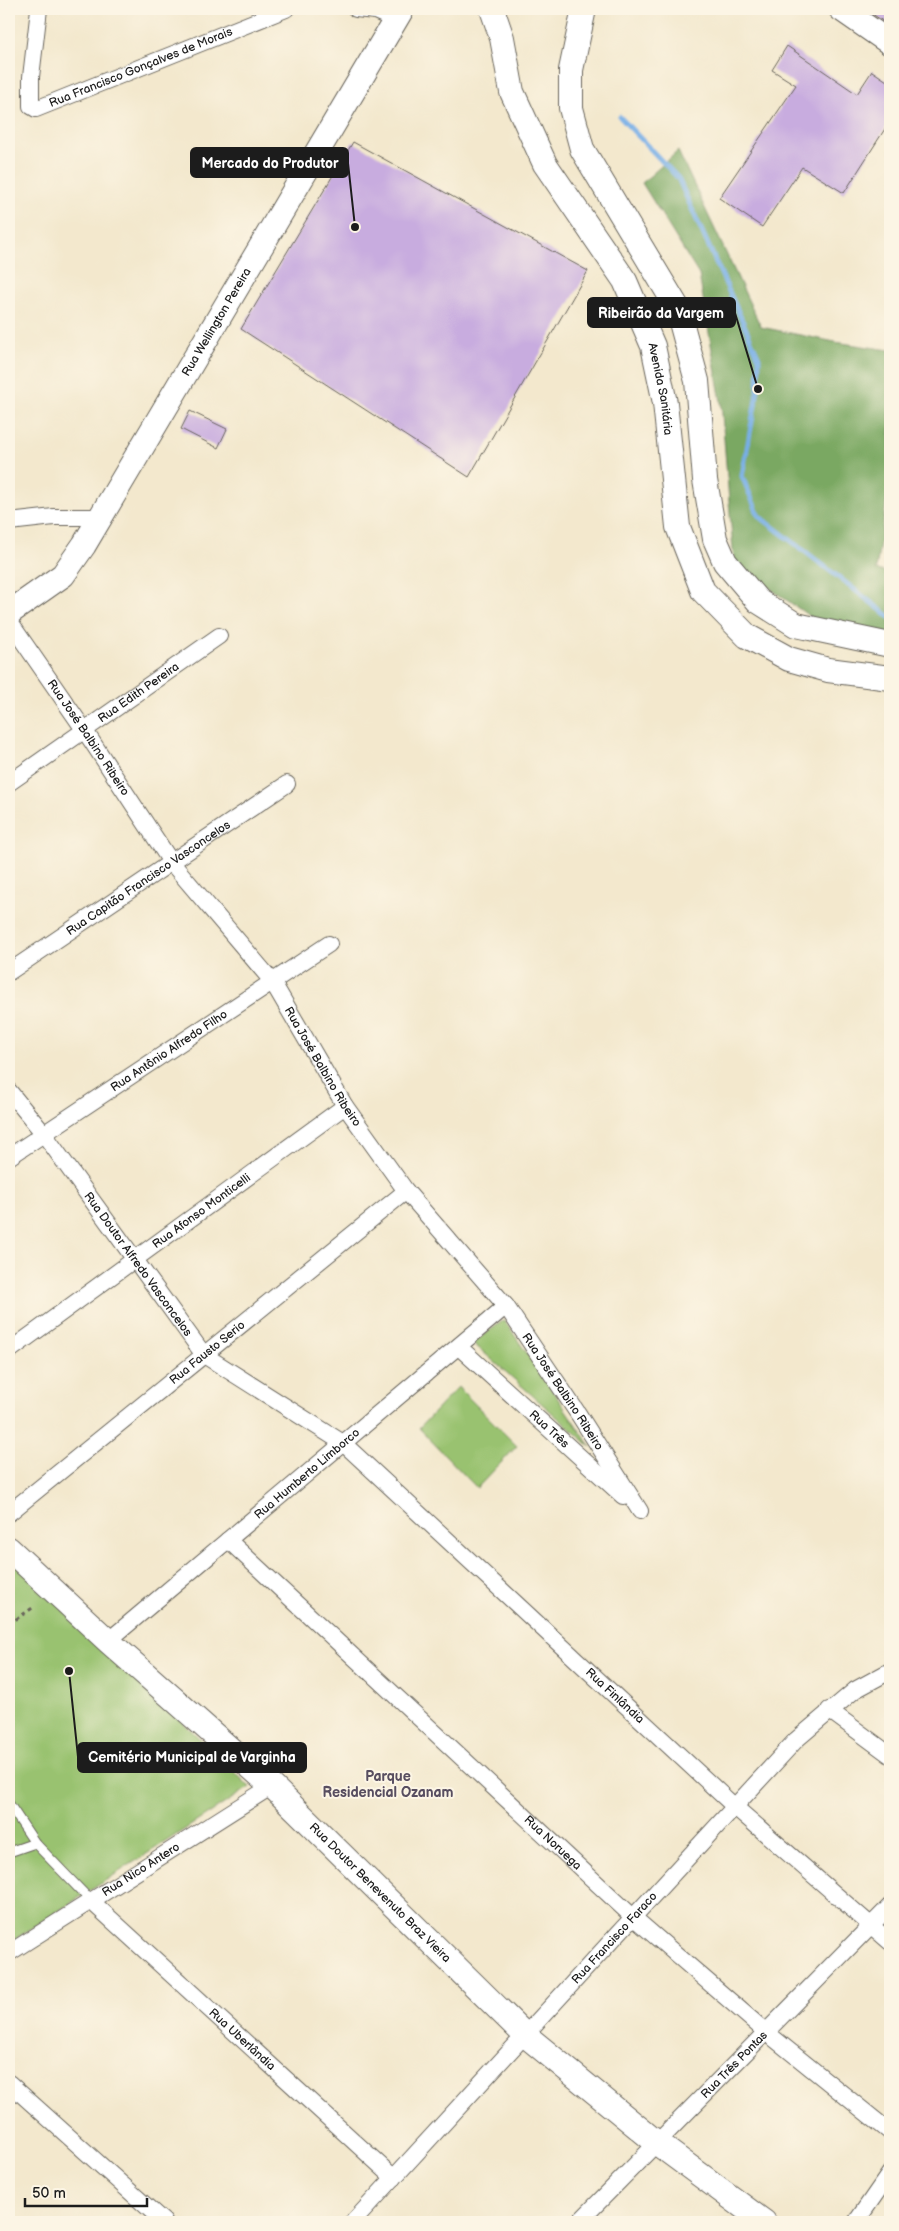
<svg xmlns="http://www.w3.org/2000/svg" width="899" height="2231" font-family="'Balsamiq Sans',sans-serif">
<rect width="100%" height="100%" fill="#fcf5e5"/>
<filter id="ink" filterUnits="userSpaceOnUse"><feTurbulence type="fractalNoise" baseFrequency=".02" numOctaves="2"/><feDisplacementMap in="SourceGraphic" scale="10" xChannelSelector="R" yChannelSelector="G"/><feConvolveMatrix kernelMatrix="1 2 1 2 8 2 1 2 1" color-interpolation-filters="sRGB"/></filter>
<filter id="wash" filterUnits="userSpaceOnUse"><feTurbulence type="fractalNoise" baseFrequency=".0096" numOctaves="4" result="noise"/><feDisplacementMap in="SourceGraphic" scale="20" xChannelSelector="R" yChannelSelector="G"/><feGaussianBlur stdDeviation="1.12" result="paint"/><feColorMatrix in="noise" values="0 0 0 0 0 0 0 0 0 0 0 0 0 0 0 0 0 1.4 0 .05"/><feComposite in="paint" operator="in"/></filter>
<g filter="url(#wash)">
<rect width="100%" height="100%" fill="#f3e8cd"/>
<g fill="#99c26f" stroke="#5a6f46">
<path d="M504 1320 591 1447 473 1343Z"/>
<path d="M458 1387 517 1446 477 1488 419 1428Z"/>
<path d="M9 1555 250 1787 9 1943Z"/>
</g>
<path fill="#7aa862" stroke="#4b623f" d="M678 151 761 327 835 342 890 350V477L876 570 890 573V648L846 642 734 563 721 402 699 275 642 183Z"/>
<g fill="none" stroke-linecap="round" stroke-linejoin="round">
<path stroke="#77afe7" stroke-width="5" d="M620 117 678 178 759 358 758 389 742 476 759 516 890 617"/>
</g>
<g id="blocks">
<g fill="#c8acdf">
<path d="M865 9H890V26Z"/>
<path d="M787 46 857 94 872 71 890 83V121L844 193 802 167 762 227 719 198 796 85 772 70Z"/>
<path d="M353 142 588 271 469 477 241 329Z"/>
<path d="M190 411 227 429 218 448 181 429Z"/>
</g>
</g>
</g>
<g filter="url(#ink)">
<use href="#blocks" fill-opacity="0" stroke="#67635a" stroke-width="1"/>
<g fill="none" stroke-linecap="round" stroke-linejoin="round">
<defs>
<g id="lane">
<path d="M9 1804 35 1843 91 1901"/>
<path d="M9 1852 35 1843"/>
</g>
<g id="street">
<path id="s1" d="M39 9 31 77V106L36 109 286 9"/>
<path d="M356 9 375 11 395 20"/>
<path d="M9 522 54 517H101"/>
<path id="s2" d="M9 621 85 731 171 862 272 981 345 1106 406 1191 506 1306 579 1415 640 1511"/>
<path id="s3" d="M9 783 219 636"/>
<path id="s4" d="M9 972 287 784"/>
<path id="s5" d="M9 1091 44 1134 204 1355 343 1443 735 1807 890 1942"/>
<path id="s6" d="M9 1157 329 944"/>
<path id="s7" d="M459 1347 623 1496"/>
<path id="s8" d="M9 1351 345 1106"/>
<path id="s9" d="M9 1513 406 1191"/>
<path id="s10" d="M228 1540 633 1917 766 2032 890 2132"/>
<path id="s11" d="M108 1641 506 1306"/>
<path d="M829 1710 890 1755"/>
<path id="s12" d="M91 1901 394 2178"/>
<path id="s13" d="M9 1953 272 1786"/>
<path d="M9 2083 164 2222"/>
<path id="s14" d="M353 2222 796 1740 855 1690 890 1671"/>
<path id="s15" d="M579 2222 890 1906"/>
<path d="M856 2222 890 2173"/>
</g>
<g id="secondary">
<path id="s16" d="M492 9 502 38 512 92 545 164 625 281 653 346 665 403 678 527 703 591 747 636 789 659 828 670 890 678"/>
<path d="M584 9 571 70V108L582 149 677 307 697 381 705 480 715 539 725 562 758 601 796 625 890 645"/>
<path d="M841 9 890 43"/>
<path id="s17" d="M9 613 63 575 84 545 402 9"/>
<path id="s18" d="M9 1549 108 1641 272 1786 525 2035 657 2143 764 2222"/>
</g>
</defs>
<use href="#lane" stroke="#67635a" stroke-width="11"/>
<use href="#street" stroke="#67635a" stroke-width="18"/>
<use href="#secondary" stroke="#67635a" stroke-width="26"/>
<path stroke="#67635a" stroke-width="3" stroke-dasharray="4 4" stroke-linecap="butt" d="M9 1624 34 1607"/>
<use href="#lane" stroke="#fff" stroke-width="9"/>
<use href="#street" stroke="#fff" stroke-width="16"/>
<use href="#secondary" stroke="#fff" stroke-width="24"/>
</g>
</g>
<g text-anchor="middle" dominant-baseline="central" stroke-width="4" stroke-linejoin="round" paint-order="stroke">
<g font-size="12" fill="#1c1c1c" stroke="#fcf5e5">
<text stroke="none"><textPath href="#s1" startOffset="216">Rua Francisco Gonçalves de Morais</textPath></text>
<text stroke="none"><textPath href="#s17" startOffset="362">Rua Wellington Pereira</textPath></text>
<text stroke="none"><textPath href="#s16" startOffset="421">Avenida Sanitária</textPath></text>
<text stroke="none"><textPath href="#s3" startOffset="158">Rua Edith Pereira</textPath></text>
<text stroke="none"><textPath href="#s2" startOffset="141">Rua José Balbino Ribeiro</textPath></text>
<text stroke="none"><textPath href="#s4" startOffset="168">Rua Capitão Francisco Vasconcelos</textPath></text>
<text stroke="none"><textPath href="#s6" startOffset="192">Rua Antônio Alfredo Filho</textPath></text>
<text stroke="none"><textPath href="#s2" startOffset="546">Rua José Balbino Ribeiro</textPath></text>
<text stroke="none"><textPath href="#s8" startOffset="238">Rua Afonso Monticelli</textPath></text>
<text stroke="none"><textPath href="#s5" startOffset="216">Rua Doutor Alfredo Vasconcelos</textPath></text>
<text stroke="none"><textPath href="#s9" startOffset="255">Rua Fausto Serio</textPath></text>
<text stroke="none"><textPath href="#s2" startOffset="951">Rua José Balbino Ribeiro</textPath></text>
<text stroke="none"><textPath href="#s7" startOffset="122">Rua Três</textPath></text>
<text stroke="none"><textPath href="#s11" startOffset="260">Rua Humberto Limborco</textPath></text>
<text stroke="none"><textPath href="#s5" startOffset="864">Rua Finlândia</textPath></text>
<text stroke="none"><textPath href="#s10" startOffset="444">Rua Noruega</textPath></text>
<text stroke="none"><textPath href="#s13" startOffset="156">Rua Nico Antero</textPath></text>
<text stroke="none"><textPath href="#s18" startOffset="506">Rua Doutor Benevenuto Braz Vieira</textPath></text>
<text stroke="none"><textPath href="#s14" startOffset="386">Rua Francisco Faraco</textPath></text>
<text stroke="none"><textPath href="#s12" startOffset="205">Rua Uberlândia</textPath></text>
<text stroke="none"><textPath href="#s15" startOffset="221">Rua Três Pontas</textPath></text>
</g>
<g font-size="14" font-weight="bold" fill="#584e60" stroke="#fcf5e5">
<text x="388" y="1776">Parque<tspan x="388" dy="16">Residencial Ozanam</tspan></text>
</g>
</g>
<path fill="none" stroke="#1c1c1c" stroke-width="2" d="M355 227L348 163M758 389L735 313M69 1671L78 1757"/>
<g fill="#1c1c1c" stroke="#fcf5e5" stroke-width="2">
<circle cx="355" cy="227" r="5"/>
<circle cx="758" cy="389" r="5"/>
<circle cx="69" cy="1671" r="5"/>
</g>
<g fill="#1c1c1c" stroke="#1c1c1c" stroke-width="2">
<rect x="191" y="148" width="157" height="29" rx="5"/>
<rect x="588" y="298" width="147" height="29" rx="5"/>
<rect x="78" y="1743" width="228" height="29" rx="5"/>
</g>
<g font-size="14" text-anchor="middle" font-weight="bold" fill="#fff">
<text x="270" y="168">Mercado do Produtor</text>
<text x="661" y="318">Ribeirão da Vargem</text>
<text x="192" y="1762">Cemitério Municipal de Varginha</text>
</g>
<rect width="899" height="2231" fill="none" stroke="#fcf5e5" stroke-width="30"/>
<path d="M25 2198v8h122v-8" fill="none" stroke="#1c1c1c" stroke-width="2.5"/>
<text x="32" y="2198" font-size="15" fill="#1c1c1c" stroke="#fcf5e5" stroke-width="4" paint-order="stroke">50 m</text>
</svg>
